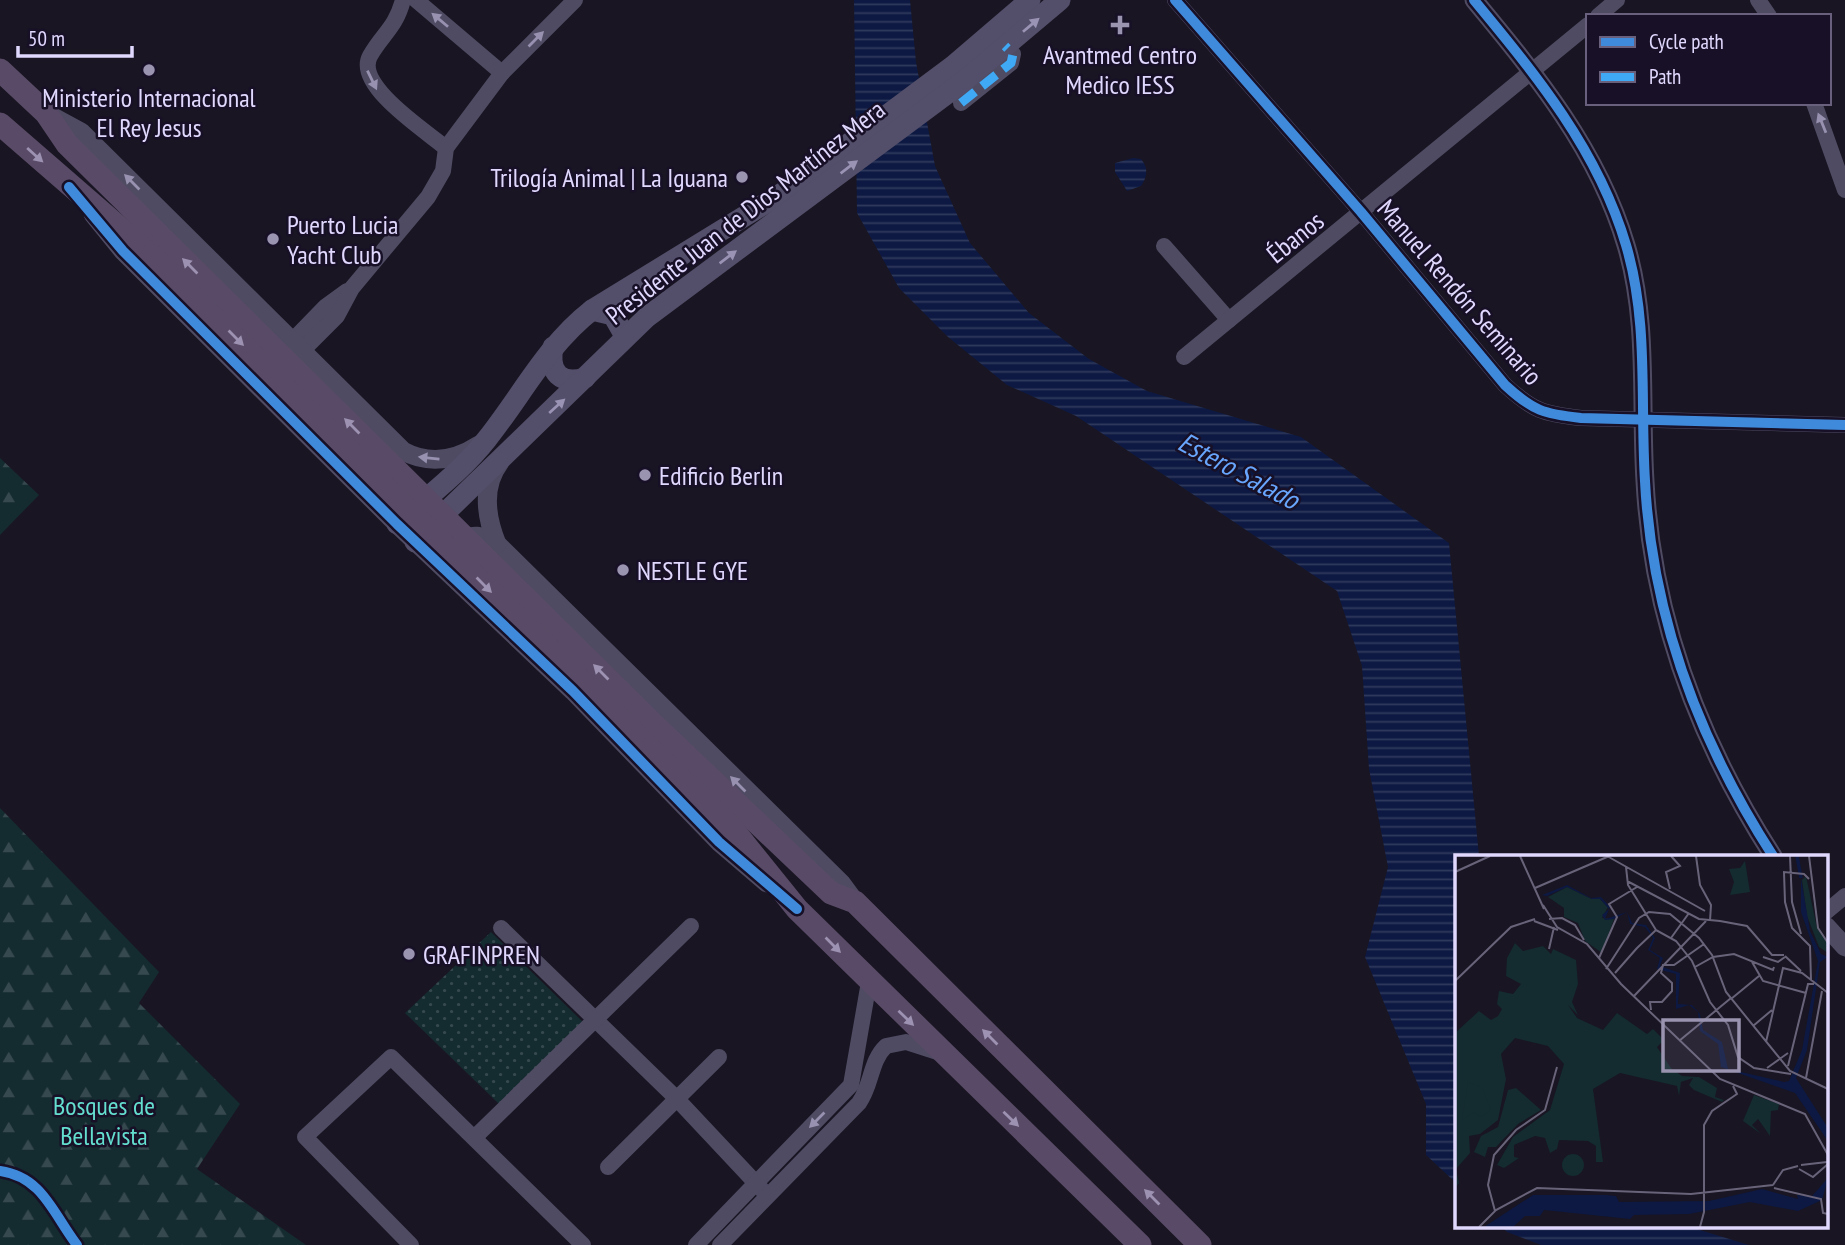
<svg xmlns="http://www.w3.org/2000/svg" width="1845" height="1245" font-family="'PT Sans Narrow',sans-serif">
<defs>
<pattern id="grass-dots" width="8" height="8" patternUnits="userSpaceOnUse" patternTransform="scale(1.75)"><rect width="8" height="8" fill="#142b2f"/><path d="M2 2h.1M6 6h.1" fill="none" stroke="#36494e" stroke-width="1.8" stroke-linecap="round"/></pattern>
<pattern id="forest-firs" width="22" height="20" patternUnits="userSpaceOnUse" patternTransform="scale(1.75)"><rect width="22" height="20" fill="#142b2f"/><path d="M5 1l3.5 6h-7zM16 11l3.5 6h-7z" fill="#36494e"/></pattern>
<pattern id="water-rules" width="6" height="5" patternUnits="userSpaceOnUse" patternTransform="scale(1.75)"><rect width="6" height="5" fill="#0d1942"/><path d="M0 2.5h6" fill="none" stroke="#303a5e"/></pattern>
</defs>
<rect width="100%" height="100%" fill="#191522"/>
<path fill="url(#grass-dots)" d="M491 932 583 1022 499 1104 405 1013Z"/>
<g fill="url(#forest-firs)">
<path d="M0 458 39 495 0 535Z"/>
<path d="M0 808 159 972 139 1003 240 1104 197 1169 306 1245H0Z"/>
</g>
<g fill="url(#water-rules)">
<path d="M854 0H910L916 62 935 166 970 243 1029 313 1089 359 1147 391 1301 437 1449 543 1479 856H1456V1183L1426 1155V1104L1365 957 1388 867 1369 769 1362 666 1337 591 1076 416 1007 385 948 337 899 288 857 213Z"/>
<path d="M1133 158 1141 159C1149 168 1147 177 1141 186L1127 191 1115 172V163Z"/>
<path d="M1501 1226H1687L1749 1245H1541L1507 1232Z"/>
</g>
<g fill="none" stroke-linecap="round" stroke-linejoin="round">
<g stroke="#4f4b63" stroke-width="16">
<path d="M403 0C395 29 383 33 370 56 354 85 426 131 446 148"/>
<path d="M416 0 502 73"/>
<path d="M1175 0 1361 212 1505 385C1533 411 1544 414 1581 418L1845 425"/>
<path d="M1758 0 1769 16"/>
<path d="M1598 16 1617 0"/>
<path d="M961 103 1011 63 1013 54 1005 46"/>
<path d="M1814 103 1845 190"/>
<path d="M1164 246 1229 320"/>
<path d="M291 342 325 307 347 291"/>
<path d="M301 352 337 316 352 288 428 197 443 171 446 148 502 73 575 0"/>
<path d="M1184 357 1588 25"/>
<path d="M1826 912 1845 896"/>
<path d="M501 928 676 1098 767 1195"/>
<path d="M475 1137 691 926"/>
<path d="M608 1167 719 1057"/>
<path d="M411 1245 305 1137 391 1057 583 1245"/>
<path d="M696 1245 851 1085 869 982"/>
<path d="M720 1245 859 1103C872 1085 870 1061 886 1046L906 1042 940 1053"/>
</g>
<g stroke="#4f4b63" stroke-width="19">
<path d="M1474 0C1536 75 1598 150 1626 245 1649 322 1640 402 1645 481 1652 617 1700 743 1773 856"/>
<path d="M46 113 81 132 403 451C429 465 456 460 479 445"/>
<path d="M93 214 123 251 397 524 573 691 719 842 767 883"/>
<path d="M457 542C472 533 483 535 497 544L841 883 855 902"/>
<path d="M497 544C486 517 481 487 500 462"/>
<path d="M1826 926 1845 947"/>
</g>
<g stroke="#534e69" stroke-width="21">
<path d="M592 310 613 315 625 336"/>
<path d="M553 347C548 373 561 385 585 378"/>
<path d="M397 524C427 497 462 471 487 439 522 395 547 345 592 310L784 192 953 66 1030 0"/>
<path d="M415 542 647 317 964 81 1060 0"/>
</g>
<g stroke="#594b67" stroke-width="23">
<path d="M0 70 46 113 67 144 164 240"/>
<path d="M0 124 152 256"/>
<path d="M649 720 831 893 855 902 1200 1245"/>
<path d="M635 734 731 827 797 909 1140 1245"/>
</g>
<g stroke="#594b67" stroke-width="23">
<path d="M164 240 649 720"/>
<path d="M152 256 635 734"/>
</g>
<path stroke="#3fa9f5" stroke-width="9" stroke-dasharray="18 9" stroke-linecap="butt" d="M961 103 1011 63 1013 54 1005 46"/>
<defs>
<g id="cycleway">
<path d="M1175 0 1361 212 1505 385C1533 411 1544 414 1581 418L1845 425"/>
<path d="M1474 0C1536 75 1598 150 1626 245 1649 322 1640 402 1645 481 1652 617 1700 743 1773 856"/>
<path d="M69 187 123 251 397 524 573 691 719 842 797 909"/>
<path d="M0 1171C43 1177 53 1214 77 1245"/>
</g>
</defs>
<use href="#cycleway" stroke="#171027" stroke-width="15"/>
<use href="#cycleway" stroke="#408adc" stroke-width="10"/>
</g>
<defs><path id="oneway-solid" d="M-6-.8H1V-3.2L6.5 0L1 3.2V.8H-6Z" transform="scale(1.75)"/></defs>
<g fill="#9892b0">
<use href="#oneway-solid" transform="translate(440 20) rotate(-140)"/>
<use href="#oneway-solid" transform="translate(536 39) rotate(-45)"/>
<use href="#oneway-solid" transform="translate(372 80) rotate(64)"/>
<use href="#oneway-solid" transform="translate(1822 123) rotate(-112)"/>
<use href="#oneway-solid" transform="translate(132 182) rotate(-135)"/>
<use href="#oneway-solid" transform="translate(429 458) rotate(-174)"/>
<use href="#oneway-solid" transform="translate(738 784) rotate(-135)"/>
<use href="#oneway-solid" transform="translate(817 1120) rotate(135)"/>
</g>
<g fill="#9a93b4">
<use href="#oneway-solid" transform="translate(1031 25) rotate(-40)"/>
<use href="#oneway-solid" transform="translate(849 167) rotate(-37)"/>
<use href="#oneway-solid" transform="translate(728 257) rotate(-37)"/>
<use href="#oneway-solid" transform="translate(557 406) rotate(-42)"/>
</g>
<g fill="#9d92b2">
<use href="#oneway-solid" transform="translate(35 155) rotate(42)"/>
<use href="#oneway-solid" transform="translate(190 266) rotate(-135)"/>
<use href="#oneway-solid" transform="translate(236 338) rotate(45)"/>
<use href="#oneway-solid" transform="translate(352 426) rotate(-135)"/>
<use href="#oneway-solid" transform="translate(484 585) rotate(45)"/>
<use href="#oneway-solid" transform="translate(601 672) rotate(-135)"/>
<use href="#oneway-solid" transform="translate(833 945) rotate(45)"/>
<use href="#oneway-solid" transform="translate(906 1018) rotate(44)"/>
<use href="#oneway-solid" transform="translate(990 1037) rotate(-135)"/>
<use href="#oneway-solid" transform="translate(1011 1119) rotate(44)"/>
<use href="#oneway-solid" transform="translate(1152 1197) rotate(-135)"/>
</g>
<g fill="#9b94b1" stroke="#171027" stroke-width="2.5">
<path d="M1116.5 14.5h7v7h7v7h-7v7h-7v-7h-7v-7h7z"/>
<circle cx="149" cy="70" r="7"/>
<circle cx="742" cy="177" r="7"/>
<circle cx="273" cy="239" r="7"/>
<circle cx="645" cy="475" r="7"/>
<circle cx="623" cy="570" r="7"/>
<circle cx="409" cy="954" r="7"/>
</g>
<g text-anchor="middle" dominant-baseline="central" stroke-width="5" stroke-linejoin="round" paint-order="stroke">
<g font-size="26" fill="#e1d8fe" stroke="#171027" text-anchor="start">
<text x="1120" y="54" text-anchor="middle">Avantmed Centro<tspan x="1120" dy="30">Medico IESS</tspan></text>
<text x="149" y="97" text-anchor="middle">Ministerio Internacional<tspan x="149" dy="30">El Rey Jesus</tspan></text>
<text x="728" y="177" text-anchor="end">Trilogía Animal | La Iguana</text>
<text x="287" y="224">Puerto Lucia<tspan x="287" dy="30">Yacht Club</tspan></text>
<text x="659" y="475">Edificio Berlin</text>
<text x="637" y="570">NESTLE GYE</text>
<text x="423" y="954">GRAFINPREN</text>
</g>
<g font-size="26" fill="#e1d8fe" stroke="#171027">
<text transform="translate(745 212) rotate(-38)">Presidente Juan de Dios Martínez Mera</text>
<text transform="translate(1295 237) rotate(-39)">Ébanos</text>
<text transform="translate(1460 292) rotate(49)">Manuel Rendón Seminario</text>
</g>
<g font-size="26" fill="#64decf" stroke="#171027">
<text x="104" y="1105">Bosques de<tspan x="104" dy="30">Bellavista</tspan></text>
</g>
<g font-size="28" font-style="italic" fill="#68a5fc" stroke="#171027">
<text transform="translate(1239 470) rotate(28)">Estero Salado</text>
</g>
</g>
<g transform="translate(1455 855)">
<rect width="373" height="373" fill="#191522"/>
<path d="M290 6 295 37 275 40 279 27 274 14 285 13ZM351 21 362 73 373 89V98L364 92 352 61 347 25Z" fill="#142b2f"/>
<path d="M60 88 68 96 88 91 96 99 98 94 121 105 123 129 117 147 123 160 113 150 122 163 148 175 162 158 192 179 198 174 209 185 202 192 216 213 227 221 244 222 262 233 260 242 269 245 267 247 239 235 234 230 238 223 226 227 224 241 222 231 165 218 138 234 148 307H141V291L133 286 104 285 102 294 95 298 90 283 80 281 59 290V302L64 303 49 313 42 310 58 282 95 255 109 209 93 191 60 183 46 199 51 224 43 265 25 279 14 281 15 298 1 314 4 328 0 333V178L24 156 36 165 43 161 47 154 42 149 44 136 58 139 66 129 51 121 52 103ZM299 240 324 249 323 255 316 256 315 281 303 264 297 270 306 279 288 266Z" fill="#142b2f"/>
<path d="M112 32 137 44 144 43 153 52 147 63 159 64 147 98 130 86 123 68 109 62V53L93 42ZM13 227 27 232 36 255 26 262 19 257 7 265ZM61 233 86 255 63 269 41 292H33L30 302 19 297 26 281 43 272 53 235ZM107 310a11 11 0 1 1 22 0a11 11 0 1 1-22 0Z" fill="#142b2f"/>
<path d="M346 23 355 76 366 99 373 102 365 107 352 195 341 223 373 273V286L340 238 266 212 263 189 245 176 243 157 234 150 221 154V119L202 114 205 103 193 95 198 83 190 72 175 69 172 57 159 64 150 65 147 60 154 54 145 44H137L112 32 92 41 87 40 112 30 136 43 146 42 155 52 150 64 172 57 177 68 191 70 200 83 195 95 208 103 205 111 225 118 223 149 237 150 245 159 248 175 267 187 273 214 329 227 334 226 347 195 363 106 346 57ZM373 323 367 345 343 356 295 347 234 359 179 360 175 364 89 355 85 361H70L58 372H29L78 340H151L161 341 164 347 254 346 307 334 343 344 342 340 357 341Z" fill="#0d1942"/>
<path fill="none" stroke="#0d1942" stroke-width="3.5" d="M342 1 346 23"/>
<path fill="none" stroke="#69637a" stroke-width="2" d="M65 1 89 54M152 1 250 56M241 1 245 30 256 50 255 66M335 1 337 47 346 79M354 1 363 73 373 88M171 12 173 30 201 75M0 17 35 1M354 24 349 19 329 17 330 47 337 73 355 91 356 125M172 26 244 64 265 66M80 33 152 2M215 34 211 17 225 11 216 1M88 50 102 72 132 89 166 129 265 224 350 259 373 300M94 64 107 63 120 70 129 85M79 66 103 75M265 66 292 71 317 100H329M216 83 234 58M182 93 201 75 221 86 237 106 255 147 273 170 283 202 299 213 336 219M94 94 99 72M330 101 346 116M308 102 323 107 330 102M144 103 162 62 154 49 182 32M297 107 308 126 351 138M240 112 258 102 279 99 318 115 319 112M151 114 184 63 194 57 215 59 244 83 257 100 271 137 335 216 373 234M160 118 182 93M0 126 56 72 80 64M179 141 251 66M276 144 304 121M196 155 195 147H207L217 136V128L206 118 208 110H219L249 89M298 171 317 155M224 186 276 143M311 187 328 113 347 118 373 138M333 211 353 129H359M312 213 333 198M351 223 367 136M346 310 372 307M344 314 358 322 373 309M318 330 328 315 343 311M319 333 366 344 368 358 373 359M40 356 33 330 39 300 61 275 90 255 102 212M24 372 41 355 82 333 236 339 318 330M245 372 249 357V270L257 256 282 239 278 231"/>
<path fill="#9b94b1" fill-opacity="0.15" stroke="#9b94b1" stroke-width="3.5" d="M208 165H284V216H208Z"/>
<rect width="373" height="373" fill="none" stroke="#e1d8fe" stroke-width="3.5"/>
</g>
<rect x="1586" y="14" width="245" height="91" fill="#171027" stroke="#68607d" stroke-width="2"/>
<rect x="1600" y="37" width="35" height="10" fill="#408adc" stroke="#68607d" stroke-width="2"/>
<text x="1649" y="49" font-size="21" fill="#e1d8fe">Cycle path</text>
<rect x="1600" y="72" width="35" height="10" fill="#3fa9f5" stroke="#68607d" stroke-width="2"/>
<text x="1649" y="84" font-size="21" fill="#e1d8fe">Path</text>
<path d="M18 46v10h114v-10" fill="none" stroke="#e1d8fe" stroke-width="3.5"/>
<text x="28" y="46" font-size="21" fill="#e1d8fe" stroke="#171027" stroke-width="5" paint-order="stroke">50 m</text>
</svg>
